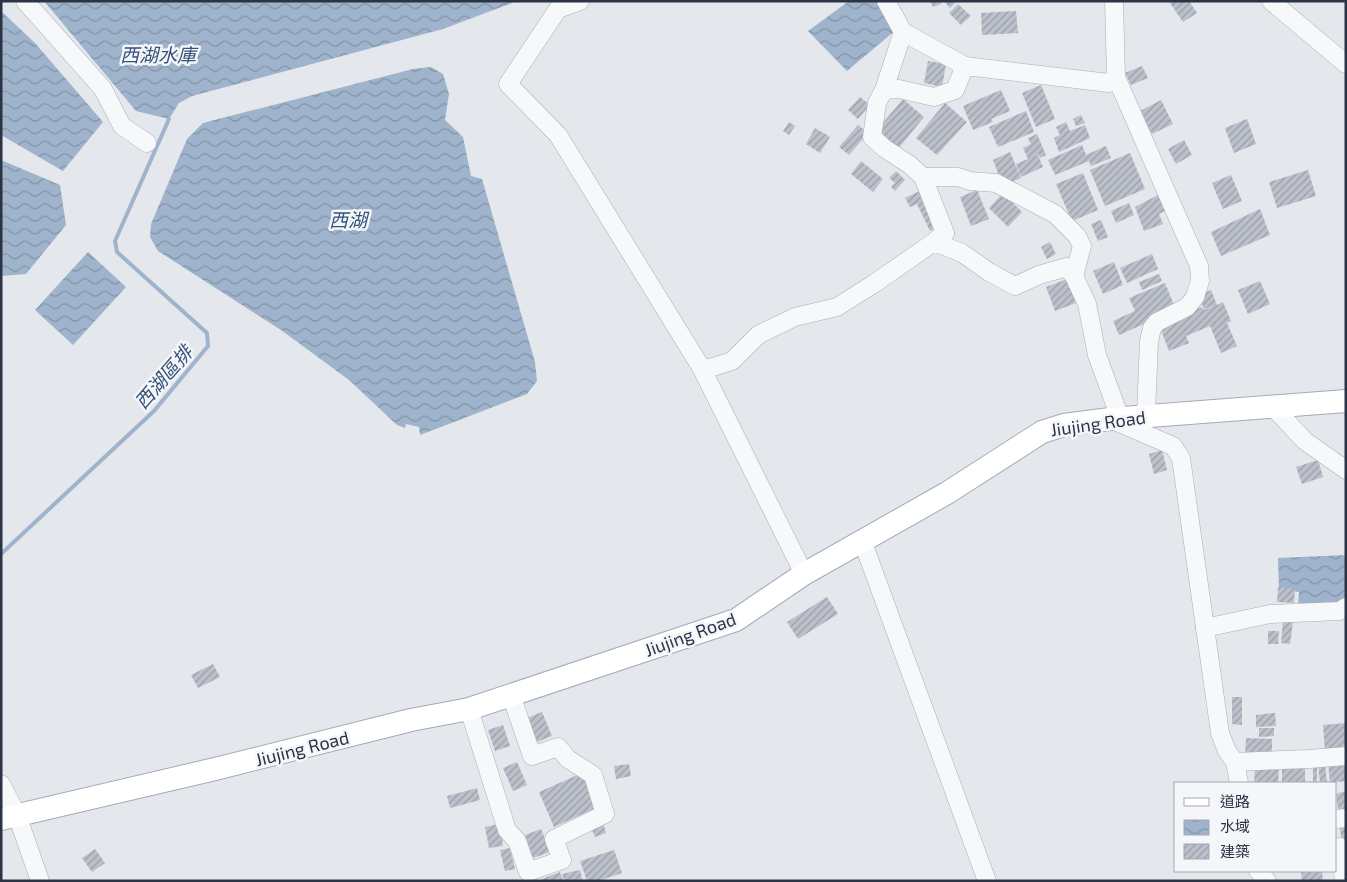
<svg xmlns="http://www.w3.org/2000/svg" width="1347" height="882" font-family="'Exo 2','Noto Sans TC',sans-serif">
<defs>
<pattern id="water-waves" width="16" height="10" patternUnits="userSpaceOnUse" patternTransform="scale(1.25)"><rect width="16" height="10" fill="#9fb4cc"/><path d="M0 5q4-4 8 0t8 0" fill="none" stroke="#8293a7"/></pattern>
<pattern id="building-hatch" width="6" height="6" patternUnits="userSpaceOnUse" patternTransform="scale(1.25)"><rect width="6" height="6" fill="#bbc0ca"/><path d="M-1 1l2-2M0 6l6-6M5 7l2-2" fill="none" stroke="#989da6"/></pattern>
</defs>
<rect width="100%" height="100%" fill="#e4e7ec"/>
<g fill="url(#water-waves)">
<path d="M44 1H517L443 29 192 96 179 103 169 119 136 111Z"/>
<path d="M849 1H881L897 29 847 71 808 31Z"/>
<path d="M1 11 35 43 103 122 63 171 1 135Z"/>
<path d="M431 67 443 74 449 94 445 120 463 137 471 176 482 179 535 362 537 381 527 394 420 435 419 427 406 424 405 428 397 425 349 380 281 330 158 251 150 237 151 224 187 139 203 123 413 69Z"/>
<path d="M1 160 60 185 66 225 26 274 1 276Z"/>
<path d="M88 252 126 287 73 345 35 310Z"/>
<path d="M1346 555V597L1334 608 1298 606 1299 592 1279 590 1278 558Z"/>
</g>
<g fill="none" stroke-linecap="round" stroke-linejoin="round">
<path stroke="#9fb4cc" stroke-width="4" d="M1 554 154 411 208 346 207 333 117 252 115 241 169 119"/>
</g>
<g fill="url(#building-hatch)">
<path d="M930 1H940L941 4 933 7Z"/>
<path d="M944 1H957L950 8Z"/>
<path d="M1173 1H1189L1197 13 1183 22 1170 3Z"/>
<path d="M958 4 971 16 961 25 949 13Z"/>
<path d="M1016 11 1018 33 982 35 981 13Z"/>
<path d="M928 61 946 64 942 87 924 83Z"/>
<path d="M1142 66 1148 78 1131 85 1125 73Z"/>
<path d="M1041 85 1055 119 1036 127 1022 93Z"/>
<path d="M1001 90 1010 111 991 119 993 122 973 130 963 106Z"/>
<path d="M860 97 870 105 858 119 848 110Z"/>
<path d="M903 99 924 117 898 149 876 131Z"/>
<path d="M1161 100 1173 124 1152 134 1140 111Z"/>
<path d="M945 103 967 122 937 155 916 138Z"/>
<path d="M1026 111 1034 132 998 147 989 127Z"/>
<path d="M1081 115 1085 123 1076 126 1073 119Z"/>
<path d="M1247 119 1256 144 1234 153 1225 128Z"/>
<path d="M789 122 795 126 789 135 783 131Z"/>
<path d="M1066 122 1070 131 1085 125 1090 138 1059 152 1054 138 1060 135 1056 127Z"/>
<path d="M858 125 868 133 849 155 839 147Z"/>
<path d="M815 128 830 137 820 153 806 144Z"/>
<path d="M1037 134 1046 155 1040 158 1037 151 1038 154 1034 157 1038 155 1043 167 1021 177 1016 164 1028 159 1023 148 1031 144 1028 138Z"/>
<path d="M1184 140 1192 155 1176 164 1168 149Z"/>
<path d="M1082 145 1086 155 1106 146 1111 158 1091 166 1089 161 1055 175 1048 160Z"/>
<path d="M1010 152 1021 178 1003 186 993 160Z"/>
<path d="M1130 153 1145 189 1105 206 1090 170Z"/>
<path d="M861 161 883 179 873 192 851 174Z"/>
<path d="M1308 170 1316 196 1277 208 1269 182Z"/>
<path d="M896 171 905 180 895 191 891 187 895 183 889 178Z"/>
<path d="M1083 173 1098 210 1072 221 1056 184Z"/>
<path d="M1231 175 1242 201 1223 209 1212 183Z"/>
<path d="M922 190 939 226 930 231 917 204 910 207 905 198Z"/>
<path d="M977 190 989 219 971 226 960 197Z"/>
<path d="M1003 193 1022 212 1008 227 989 208Z"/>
<path d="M1160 194 1168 210 1159 214 1163 224 1144 231 1135 207Z"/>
<path d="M1129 203 1134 215 1116 223 1111 211Z"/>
<path d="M1260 209 1270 235 1221 256 1211 232Z"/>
<path d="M1101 220 1108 237 1098 241 1091 224Z"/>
<path d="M1050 242 1056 254 1047 259 1041 247Z"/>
<path d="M1152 254 1158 269 1127 283 1120 268Z"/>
<path d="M1114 262 1123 285 1103 294 1093 271Z"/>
<path d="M1159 274 1162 281 1142 290 1139 282Z"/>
<path d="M1067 279 1076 303 1055 311 1046 287Z"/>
<path d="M1260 281 1270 304 1248 314 1238 290Z"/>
<path d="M1165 283 1176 310 1119 335 1113 321 1135 311 1129 298Z"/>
<path d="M1211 290 1217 305 1223 302 1231 321 1227 323 1237 346 1221 353 1210 326 1186 336 1189 343 1169 351 1159 325 1202 307 1204 310 1215 305 1204 309 1198 295Z"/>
<path d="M1162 450 1167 470 1154 474 1149 454Z"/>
<path d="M1318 460 1323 477 1302 484 1296 467Z"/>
<path d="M1278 587 1295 589 1294 603 1277 602Z"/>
<path d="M827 597 838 614 798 639 787 622Z"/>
<path d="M1283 621 1293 622 1290 644 1281 643Z"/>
<path d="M1268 631H1279L1278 644H1268Z"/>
<path d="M213 664 220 677 198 688 191 675Z"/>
<path d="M1232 697H1242V725L1232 724Z"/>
<path d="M542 712 552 736 532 744 522 720Z"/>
<path d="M1275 713 1276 726 1256 727V715Z"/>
<path d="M1346 723V750L1325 752 1323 725Z"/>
<path d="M503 725 510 746 495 751 488 730Z"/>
<path d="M1259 728H1274V736L1259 737Z"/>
<path d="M1246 738 1272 739V758L1245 757Z"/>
<path d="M1346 761V781L1330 783 1328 763Z"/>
<path d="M517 762 527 785 513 791 503 768Z"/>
<path d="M1325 763 1327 783H1320L1318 764Z"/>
<path d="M629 764 631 776 616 779 614 766Z"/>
<rect x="1313" y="765" width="4" height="18"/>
<rect x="1282" y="766" width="23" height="17"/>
<path d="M1255 769 1279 770 1278 783H1254Z"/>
<path d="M582 773 598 807 554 827 539 792Z"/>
<path d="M477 788 480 800 450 808 447 796Z"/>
<path d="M1346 791V813L1339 815 1336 794Z"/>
<path d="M1346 822V848L1343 849 1339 823Z"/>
<path d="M603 823 606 833 595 837 591 827Z"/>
<path d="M500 824 503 846 489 848 485 827Z"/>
<path d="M541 829 550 852 533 858 525 835Z"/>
<path d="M510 848 515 869 505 871 500 850Z"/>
<path d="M95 849 105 863 92 872 82 858Z"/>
<path d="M614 850 622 873 598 881H587L580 861Z"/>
<path d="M580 870 583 881H564L562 874Z"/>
<path d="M1301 871H1322L1323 881H1302Z"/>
<path d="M560 872 563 881H543L542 879Z"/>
</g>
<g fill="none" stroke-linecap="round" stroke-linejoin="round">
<defs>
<g id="minor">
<path d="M25 1 103 89 122 126 147 143"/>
<path d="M580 1 558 9 508 84 558 135 702 369 804 574"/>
<path d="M1114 1 1116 77 1199 266 1200 281 1195 297 1187 307 1157 322 1152 328 1149 341 1146 415"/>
<path d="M1271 1 1346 64"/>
<path d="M903 32 965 66"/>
<path d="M884 90 903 32 886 1"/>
<path d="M923 177H958L970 181 996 183 1055 214 1077 236 1082 246 1074 276"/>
<path d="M934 242 945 233 923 177 910 165 884 148 872 137 877 103 884 90 899 89 934 97 955 90 965 66 1109 83 1116 77"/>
<path d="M702 369 713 367 732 361 758 335 795 317 837 307 875 283 934 242 962 253 989 272 1015 286 1039 275 1067 267 1074 276 1087 304 1097 355 1120 418"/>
<path d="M1273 407 1305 441 1346 470"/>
<path d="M1110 419 1173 446 1181 458 1220 733 1227 751 1235 762 1239 783"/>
<path d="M862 540 987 881"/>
<path d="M1205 628 1270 614 1340 611 1346 607"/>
<path d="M469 709 507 830 517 841 528 872 562 860 554 839 605 814 593 775 568 759 558 747 532 756 511 695"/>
<path d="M1235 762 1309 759 1346 756"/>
<path d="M1 784 17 815 40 881"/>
<path d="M1336 819 1346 818"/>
<path d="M1336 848 1340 847 1344 881"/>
<path d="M1258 871 1267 881"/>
</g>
<path id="major" d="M1 819 215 769 411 720 469 709 736 620 804 574 947 493 1042 432 1064 425 1110 419 1346 401"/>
</defs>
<use href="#minor" stroke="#a9aeb7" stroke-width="19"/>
<use href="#major" stroke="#a3abb8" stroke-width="24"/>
<use href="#minor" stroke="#f7f8fa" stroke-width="18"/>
<use href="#major" stroke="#fff" stroke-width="22"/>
</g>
<g text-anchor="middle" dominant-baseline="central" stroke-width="5" stroke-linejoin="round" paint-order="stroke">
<g font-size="18" fill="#2b3445" stroke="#f4f6f9">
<text transform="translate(1098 423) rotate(-8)">Jiujing Road</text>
<text transform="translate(690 634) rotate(-20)">Jiujing Road</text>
<text transform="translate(302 748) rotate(-14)">Jiujing Road</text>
</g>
<g font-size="19" font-style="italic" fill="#34527a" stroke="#f4f6f9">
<text x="158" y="54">西湖水庫</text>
<text x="348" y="219">西湖</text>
<text transform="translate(163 377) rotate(-49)">西湖區排</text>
</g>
</g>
<rect width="1347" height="882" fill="none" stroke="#2b3445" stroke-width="5"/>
<rect x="1174" y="782" width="162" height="90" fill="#f4f6f9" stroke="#a4a8b1"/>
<rect x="1184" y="798" width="25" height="8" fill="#ffffff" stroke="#a4a8b1"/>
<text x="1220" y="807" font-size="15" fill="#2b3445">道路</text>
<rect x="1184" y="820" width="25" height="15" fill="url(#water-waves)" stroke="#a4a8b1"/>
<text x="1220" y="832" font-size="15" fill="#2b3445">水域</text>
<rect x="1184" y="844" width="25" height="15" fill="url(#building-hatch)" stroke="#a4a8b1"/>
<text x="1220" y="857" font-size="15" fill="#2b3445">建築</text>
</svg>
